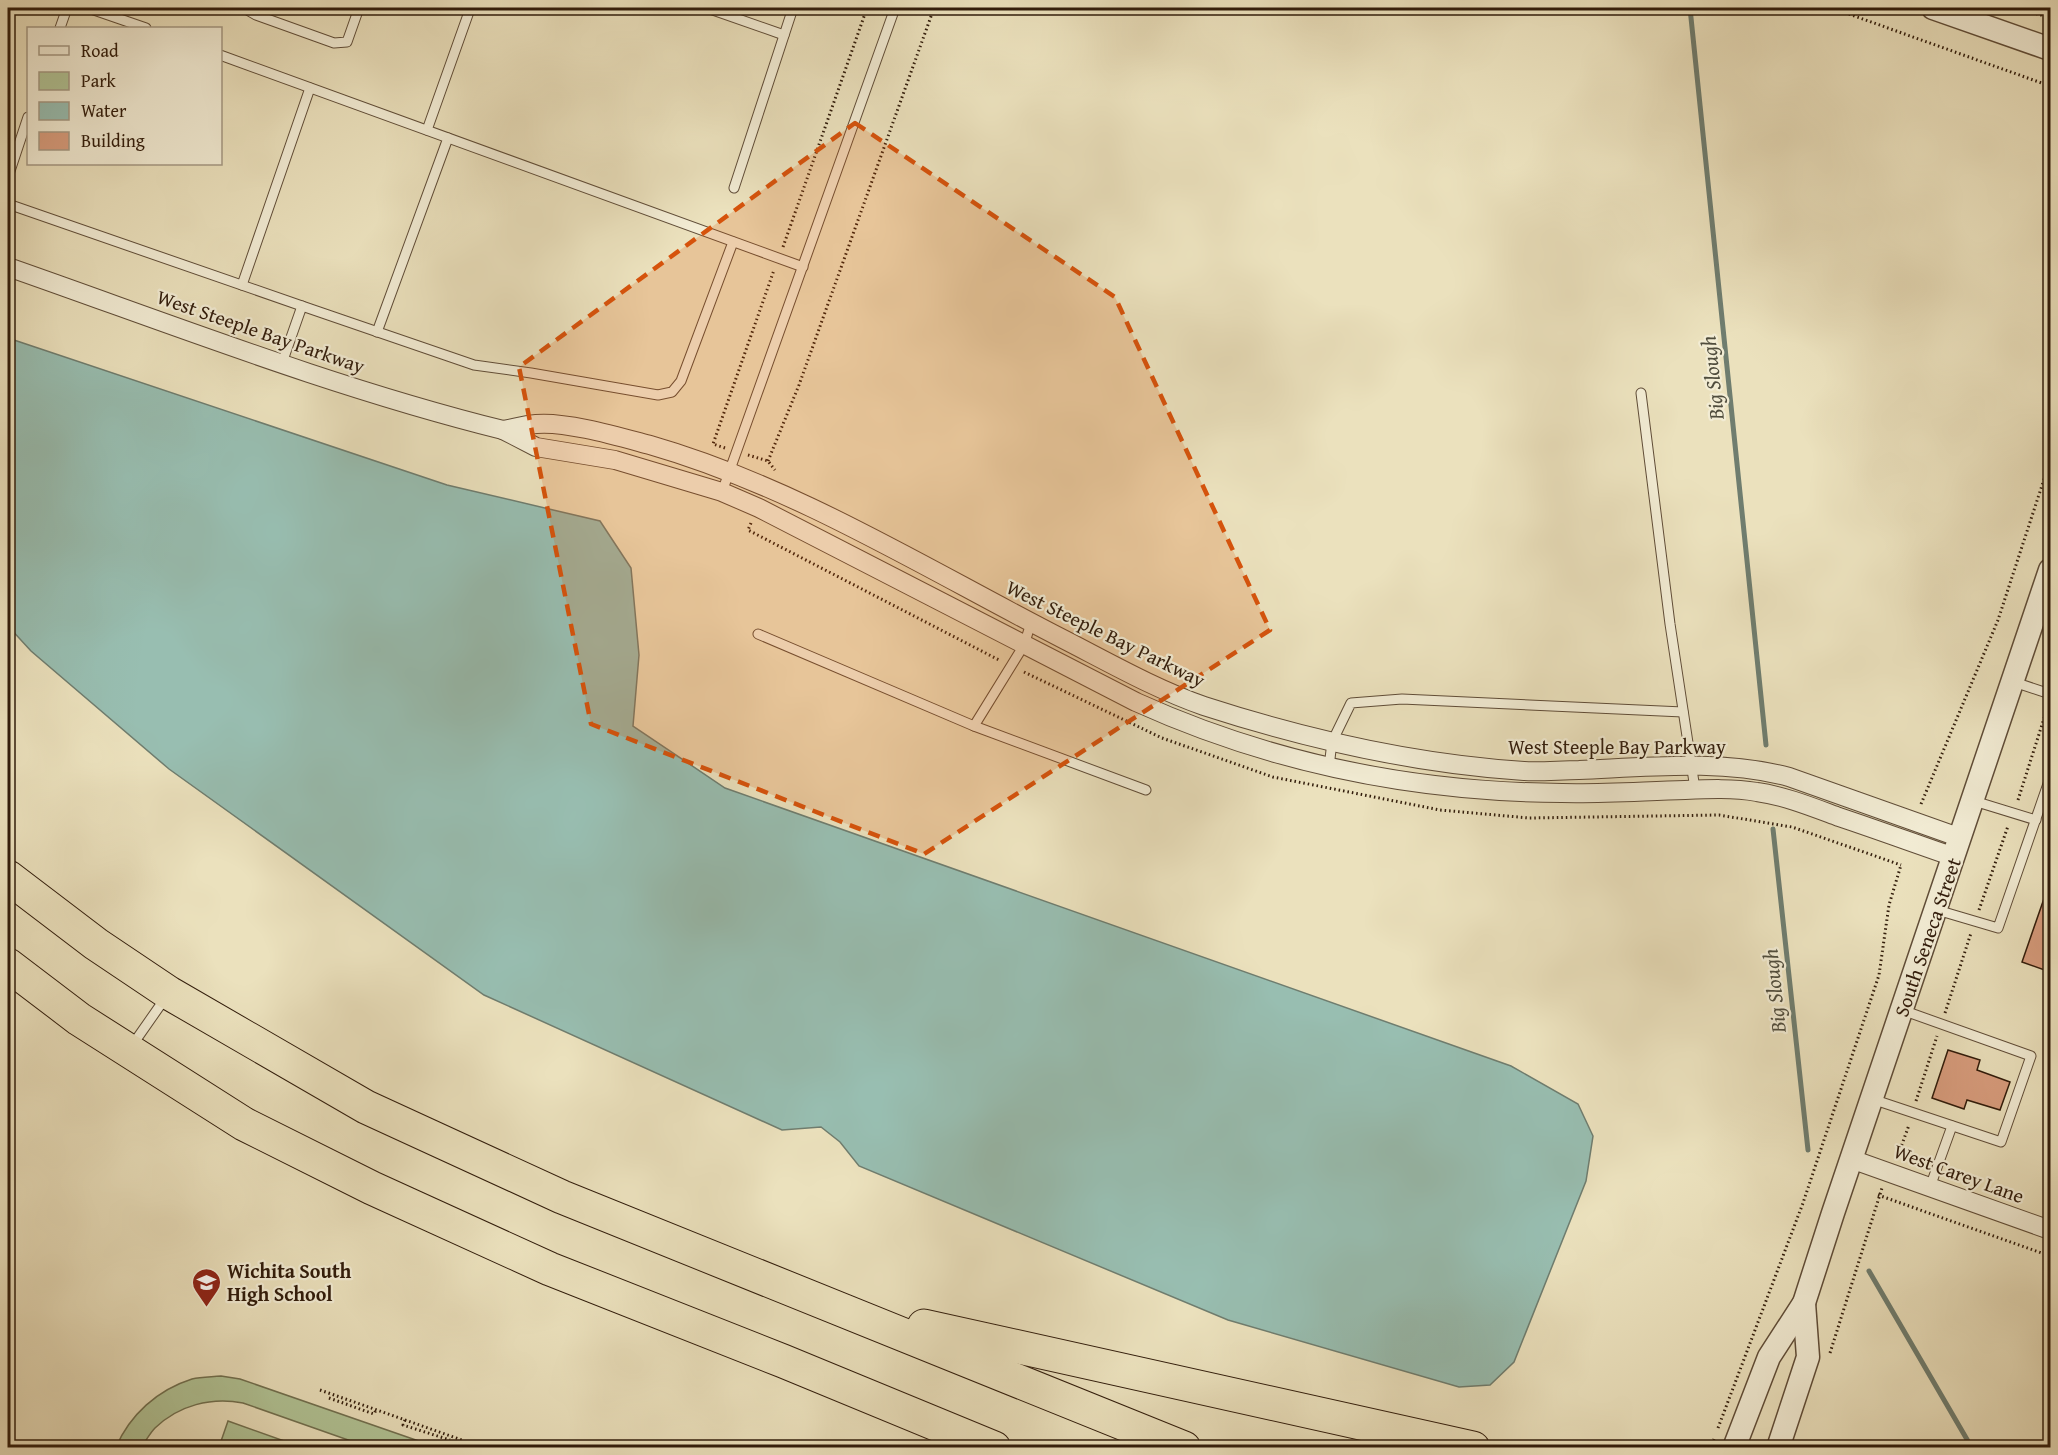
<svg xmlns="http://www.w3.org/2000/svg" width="2058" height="1455" font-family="'Gentium Book Plus',serif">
<rect width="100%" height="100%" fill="#ebe1bd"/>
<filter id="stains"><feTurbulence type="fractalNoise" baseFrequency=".00333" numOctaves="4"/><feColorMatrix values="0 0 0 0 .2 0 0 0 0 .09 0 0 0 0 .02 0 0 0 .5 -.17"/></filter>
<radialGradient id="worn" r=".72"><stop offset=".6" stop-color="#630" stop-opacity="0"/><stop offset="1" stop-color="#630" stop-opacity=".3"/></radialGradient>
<g fill="#b1c496" stroke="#717050" stroke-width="1.5">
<path d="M221 1376 240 1379 436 1447H368L243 1403C211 1397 179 1405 155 1428 150 1433 146 1441 141 1447H116C130 1415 157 1390 192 1379 201 1377 211 1377 221 1376Z"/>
<path d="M228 1421 301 1447H219Z"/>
</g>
<path fill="#98beb1" stroke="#6f7d6f" stroke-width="1.5" d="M8 338 447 485 600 521 631 568 639 655 633 726 725 788 1511 1066 1578 1104 1593 1136 1586 1181 1514 1362 1490 1385 1459 1387 1228 1320 859 1166 840 1142 821 1127 782 1130 484 995 169 769 31 651 8 626Z"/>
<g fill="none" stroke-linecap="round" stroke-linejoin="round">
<g stroke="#6f7d6f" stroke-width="5">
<path d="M1690 8 1766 745"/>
<path d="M1773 829 1808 1150"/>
<path d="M1869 1271 1972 1448"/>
</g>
</g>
<g fill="#d89d7e" stroke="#311c0b" stroke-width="1.5">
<path d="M2048 887 2050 888V972L2022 962Z"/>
<path d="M1948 1050 1980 1060 1977 1070 2010 1082 2000 1110 1967 1100 1964 1109 1932 1098Z"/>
</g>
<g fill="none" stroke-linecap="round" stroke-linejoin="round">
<defs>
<g id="service">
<path d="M88 8 146 28"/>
<path d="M244 8 256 15 334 43 347 42 359 8"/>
<path d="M707 8 784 35"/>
<path d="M60 28 67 8"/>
<path d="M220 55 803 267"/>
<path d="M427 130 470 9"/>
<path d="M8 177 28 117"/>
<path d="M734 188 793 8"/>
<path d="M8 204 302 306"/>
<path d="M242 285 310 88"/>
<path d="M377 332 448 138"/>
<path d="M282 363 302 306 474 365 531 373 658 395 672 392 681 381 733 242"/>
<path d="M1641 393 1670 624 1695 789"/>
<path d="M722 492 895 8"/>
<path d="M758 634 974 726 1146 790"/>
<path d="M2014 682 2050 694"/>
<path d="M974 726 1024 645 1031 623"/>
<path d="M1329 767 1332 742 1351 703 1402 699 1683 712"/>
<path d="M1974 801 2036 820"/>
<path d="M1937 910 1998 928 2050 778"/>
<path d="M131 1047 166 997"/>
<path d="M1872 1099 2001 1142 2031 1056 1902 1010"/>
<path d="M1930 1187 1952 1126"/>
</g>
<g id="minor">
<path d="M8 267C171 324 334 388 503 430"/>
<path d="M1954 857C1916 844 1878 830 1839 817 1812 807 1785 796 1757 792 1733 788 1709 789 1685 790 1644 791 1603 794 1562 793 1413 792 1273 764 1136 702L759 508 722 492 615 460 536 447 503 430C514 428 525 425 536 424 566 421 620 437 650 445 796 487 928 570 1063 639 1108 662 1155 689 1204 706 1309 740 1415 764 1524 771 1542 772 1561 770 1579 770 1647 767 1723 759 1789 777L1961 838"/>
<path d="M1851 1159 2050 1230"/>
</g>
<g id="tertiary">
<path d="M1933 8 2050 49"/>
<path d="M1734 1448 1769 1357 1804 1303 1833 1213 2050 570"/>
<path d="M1778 1448 1808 1357 1804 1303"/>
</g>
<g id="motorway">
<path d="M8 877 96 944 169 993 366 1107 562 1197 1184 1448"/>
<path d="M8 965 79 1019 244 1124 372 1188 550 1269 783 1361 994 1448"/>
<path d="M924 1326 1473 1448"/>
</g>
</defs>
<use href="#service" stroke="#604d38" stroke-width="11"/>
<use href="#minor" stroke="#604d38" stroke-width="20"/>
<use href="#tertiary" stroke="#604d38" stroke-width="25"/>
<use href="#motorway" stroke="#311c0b" stroke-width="35"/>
<g stroke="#311c0b" stroke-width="3" stroke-dasharray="1.5 3" stroke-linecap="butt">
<path d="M1832 8 2050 86"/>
<path d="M2019 8 2050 18"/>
<path d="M783 247 867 8"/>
<path d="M725 448 713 444 774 270"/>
<path d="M748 455 768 461 775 470"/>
<path d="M768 461 799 385 934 8"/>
<path d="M751 523 748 530 999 660"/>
<path d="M1024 672 1162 738 1273 777 1440 810 1529 818 1719 815 1792 827 1901 865"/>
<path d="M2018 800 2048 706"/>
<path d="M1921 804 1998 620 2050 461"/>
<path d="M1979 910 2008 826"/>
<path d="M1945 1013 1971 933"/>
<path d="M1916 1101 1937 1036"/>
<path d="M1897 1158 1909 1125"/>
<path d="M1878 1195 2050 1256"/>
<path d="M1830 1353 1882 1188"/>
<path d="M320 1390 462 1440"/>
<path d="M329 1398 374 1414 376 1410"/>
<path d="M405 1420 403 1425 450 1440"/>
<path d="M1718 1428 1803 1203 1879 975 1889 905 1901 865"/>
<path d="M1710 1448 1714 1439"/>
<path d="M1803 1448 1804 1440"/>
</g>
<use href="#service" stroke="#f2ecd4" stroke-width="9"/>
<use href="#minor" stroke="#f2ecd4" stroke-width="18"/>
<use href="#tertiary" stroke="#f2ecd4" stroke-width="22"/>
<use href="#motorway" stroke="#ebe1bd" stroke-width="33"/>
</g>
<path fill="#d6530c" fill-opacity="0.2" stroke="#d6530c" stroke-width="4.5" stroke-dasharray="12 8" stroke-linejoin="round" d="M855 123 1115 297 1270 630 924 854 591 724 519 367Z"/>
<defs>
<symbol id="school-pin" viewBox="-11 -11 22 30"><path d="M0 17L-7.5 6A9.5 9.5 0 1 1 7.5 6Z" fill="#8f2418" stroke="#f2ecd4"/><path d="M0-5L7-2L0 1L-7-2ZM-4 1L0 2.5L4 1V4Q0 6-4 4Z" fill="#fff"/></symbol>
</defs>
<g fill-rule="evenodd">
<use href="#school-pin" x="190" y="1266" width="33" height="45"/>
</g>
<g text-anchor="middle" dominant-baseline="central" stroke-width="4.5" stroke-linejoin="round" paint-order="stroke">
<g font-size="20" fill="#311c0b" stroke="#f2ecd4">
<text transform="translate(261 331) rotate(19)">West Steeple Bay Parkway</text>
<text transform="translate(1106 633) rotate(26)">West Steeple Bay Parkway</text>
<text x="1617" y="746">West Steeple Bay Parkway</text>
<text transform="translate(1927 937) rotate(-71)">South Seneca Street</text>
<text transform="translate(1959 1173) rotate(20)">West Carey Lane</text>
</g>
<g font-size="20" font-weight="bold" fill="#311c0b" stroke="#f2ecd4" text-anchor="start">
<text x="227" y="1270">Wichita South<tspan x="227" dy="23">High School</tspan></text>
</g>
<g font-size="21" font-style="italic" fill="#504d3d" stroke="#f2ecd4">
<text transform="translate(1712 378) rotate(-96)">Big Slough</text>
<text transform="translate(1774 991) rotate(-96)">Big Slough</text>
</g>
</g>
<rect width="2058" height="1455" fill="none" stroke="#ebe1bd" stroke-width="30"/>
<rect x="9" y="9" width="2040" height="1437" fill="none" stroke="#311c0b" stroke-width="3"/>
<rect x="15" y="15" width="2028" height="1425" fill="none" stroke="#311c0b" stroke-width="1.5"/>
<rect x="27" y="27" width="195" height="138" fill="#f2ecd4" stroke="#a59984" stroke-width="1.5"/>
<rect x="39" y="46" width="30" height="9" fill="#f2ecd4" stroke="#a59984" stroke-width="1.5"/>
<text x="81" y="57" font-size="18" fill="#311c0b">Road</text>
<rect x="39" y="72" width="30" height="18" fill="#b1c496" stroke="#a59984" stroke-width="1.5"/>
<text x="81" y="87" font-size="18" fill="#311c0b">Park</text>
<rect x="39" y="102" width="30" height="18" fill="#98beb1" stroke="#a59984" stroke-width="1.5"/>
<text x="81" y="117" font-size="18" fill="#311c0b">Water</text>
<rect x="39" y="132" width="30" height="18" fill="#d89d7e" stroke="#a59984" stroke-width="1.5"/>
<text x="81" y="147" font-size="18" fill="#311c0b">Building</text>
<rect width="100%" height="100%" filter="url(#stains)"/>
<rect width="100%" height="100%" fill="url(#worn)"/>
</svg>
